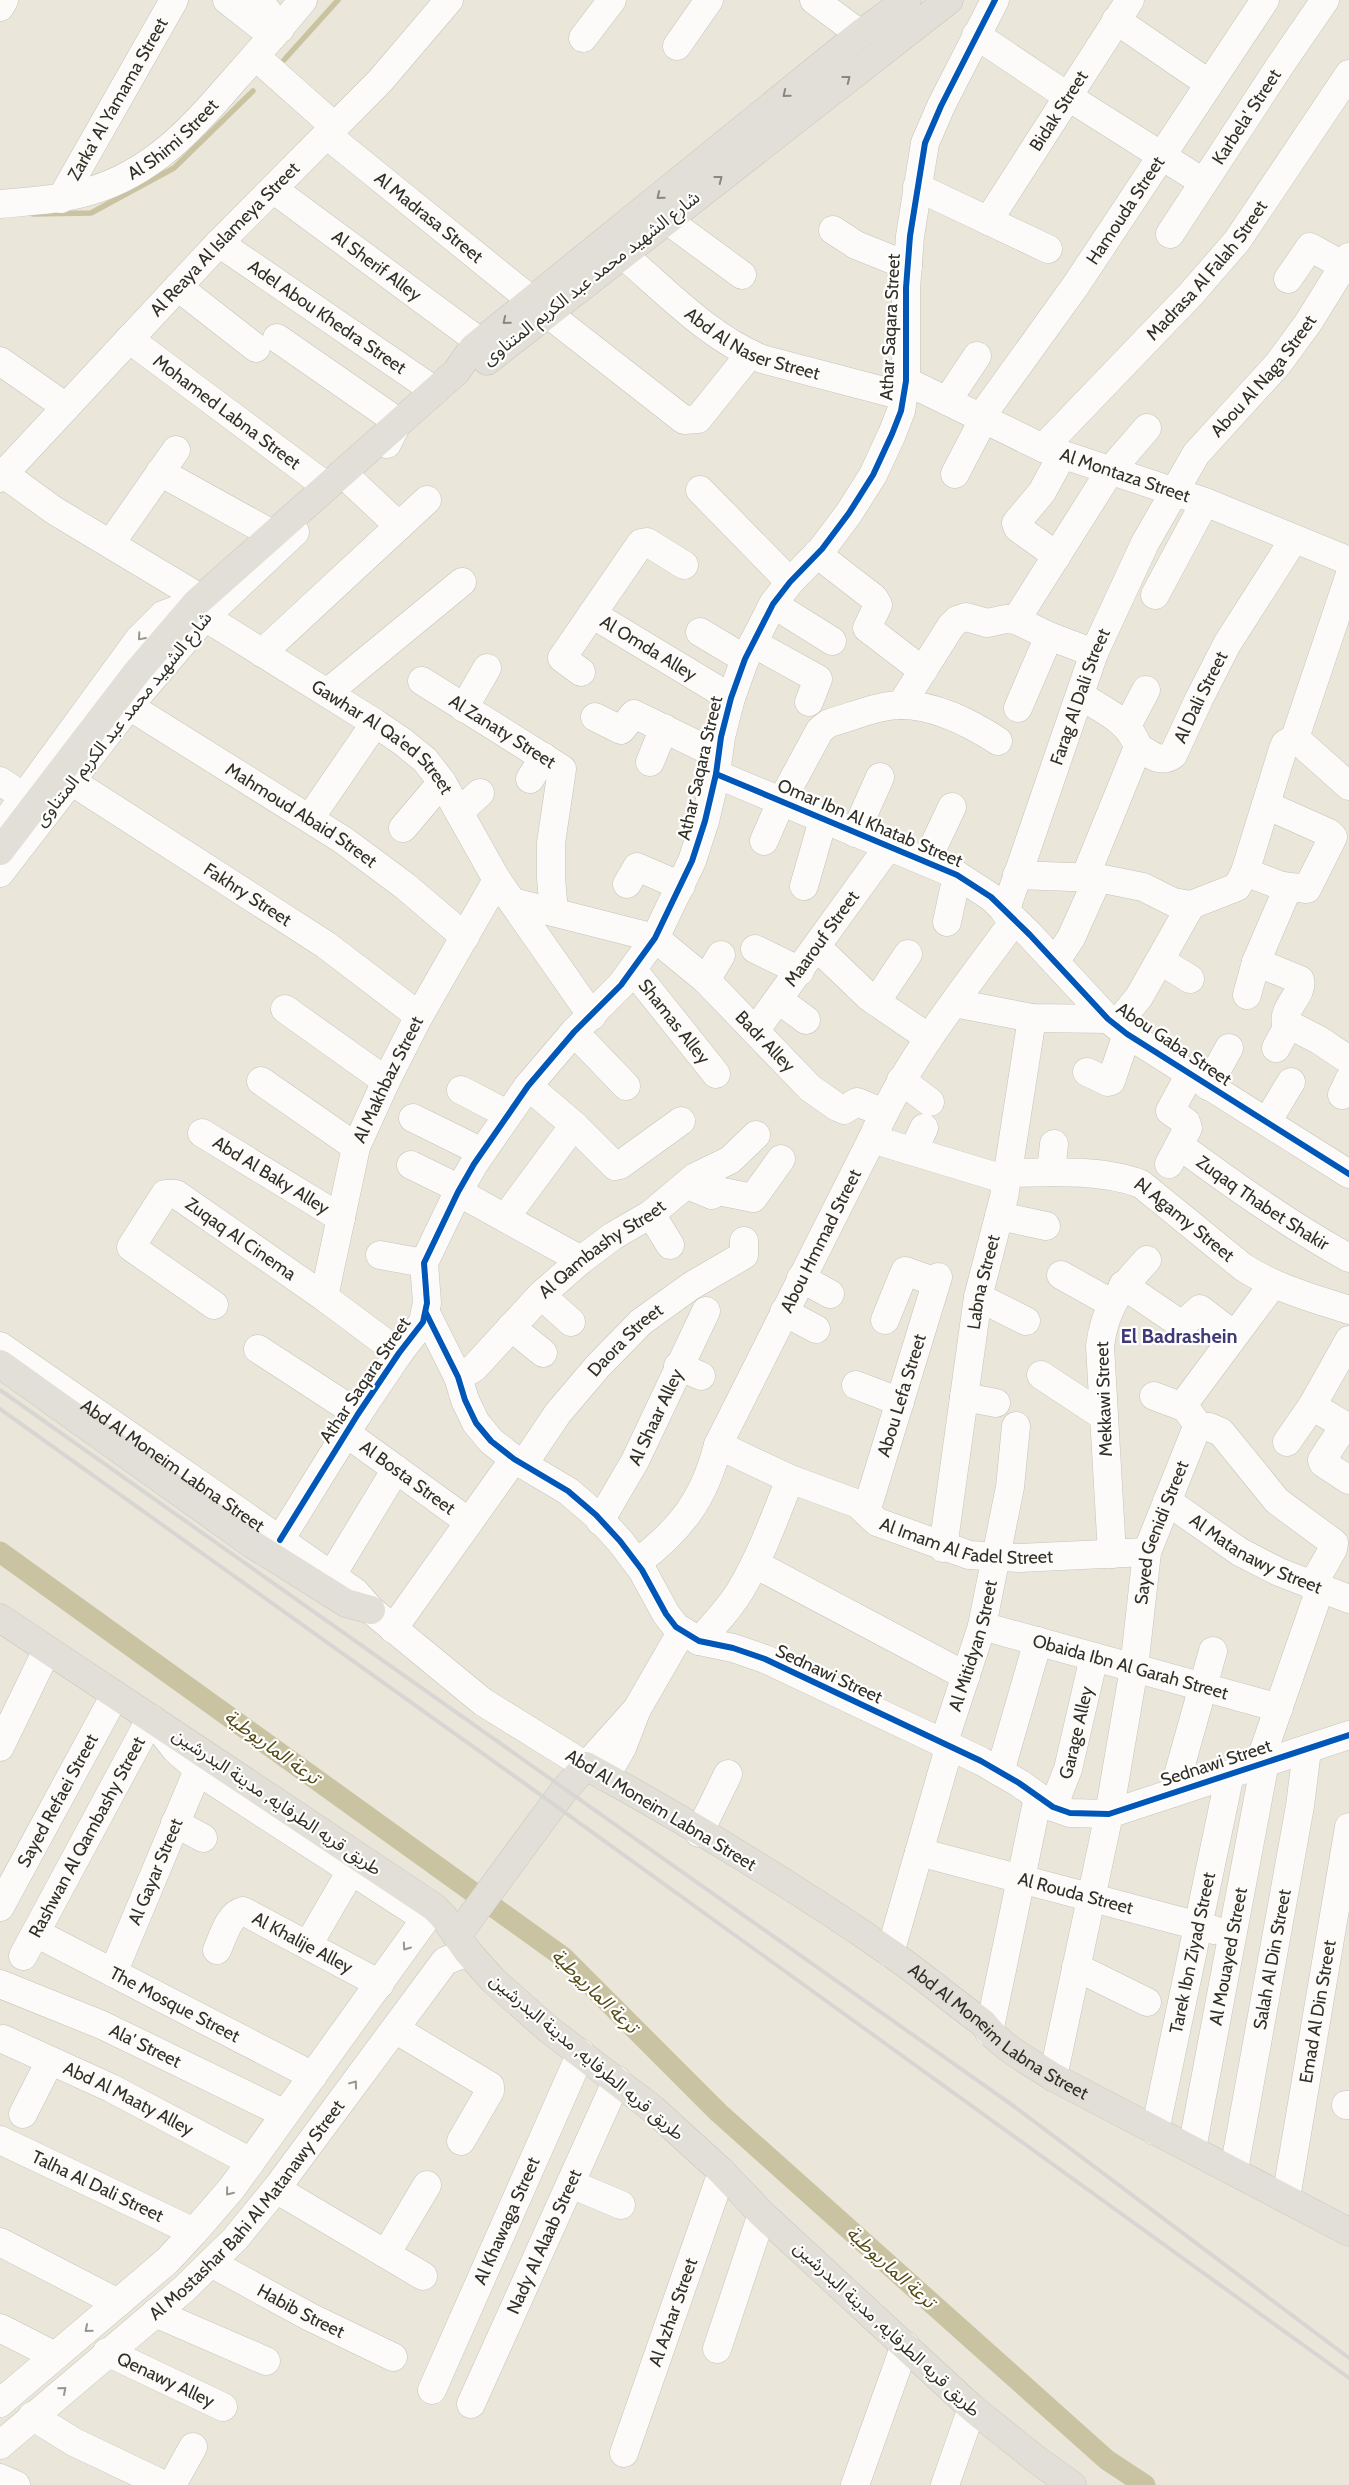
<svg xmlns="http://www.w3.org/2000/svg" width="1349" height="2485" font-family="Cabin,'Noto Sans Arabic',sans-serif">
<rect width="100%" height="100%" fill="#eae7da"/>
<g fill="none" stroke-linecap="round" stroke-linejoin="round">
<g stroke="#cac3a1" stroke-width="5.5">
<path d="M284 60 338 0"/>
<path d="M33 214 91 213 174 168 253 91"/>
</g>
<path stroke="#cac3a1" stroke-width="21" d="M0 1552 563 1957 719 2113 1107 2460 1145 2485"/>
<defs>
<g id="minor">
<path d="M227 0 273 36"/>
<path d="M259 0 280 29"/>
<path d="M814 0 860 34"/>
<path d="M0 7 4 0"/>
<path d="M1116 20 1208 83"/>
<path d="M976 35 1067 96 1203 182"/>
<path d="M583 38 612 0"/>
<path d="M677 46 709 0"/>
<path d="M255 56 335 127"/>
<path id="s1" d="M327 135 531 300"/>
<path d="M917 187 1048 249"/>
<path id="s2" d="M273 189 480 342"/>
<path id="s3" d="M61 199 174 0"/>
<path id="s4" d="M0 204C31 201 61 200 90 191 152 173 193 128 233 81 257 54 280 28 303 0"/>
<path d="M667 220 742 275"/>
<path id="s5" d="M988 221 1130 0"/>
<path d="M833 230 856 245 908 266"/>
<path id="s6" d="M1170 234 1281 64 1325 0"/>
<path id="s7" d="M219 243 435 391"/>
<path id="s8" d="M622 254C666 291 708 337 762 359L903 396"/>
<path d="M1288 279 1310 247 1344 266"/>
<path d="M178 287 256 348"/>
<path d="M547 313 684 420 698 419 750 354"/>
<path d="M277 338 398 422 387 444"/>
<path id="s9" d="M129 339 326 486"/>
<path d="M0 361 66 407"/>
<path id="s10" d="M906 381 1043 448 1205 502 1349 561"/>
<path d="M947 401 977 356"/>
<path id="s11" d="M981 417 1076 285 1265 0"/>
<path id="s12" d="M1043 448 1191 294 1237 241 1349 74"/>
<path d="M160 472 272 534"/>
<path d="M4 474 55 511 200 598"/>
<path d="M955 474 984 418"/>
<path id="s13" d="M0 478 219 243 380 81 449 0"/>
<path d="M350 480 399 526"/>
<path d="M700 490 790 582"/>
<path d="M111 543 176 450"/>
<path d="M817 554 874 598 878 605 867 628 923 671"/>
<path d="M1057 556 1018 528 1016 523 1042 492 1062 455"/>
<path d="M1155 595 1205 502"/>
<path d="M773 604 832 641"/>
<path id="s14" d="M592 614 731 698"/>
<path id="s15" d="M205 617 375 723 403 742 425 760 442 782 497 880 592 1016"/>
<path d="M1016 620 1110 471 1147 428"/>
<path d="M700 632 745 659"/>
<path d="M753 643 818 679 809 702"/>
<path d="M262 653 427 500"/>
<path d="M581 672 562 658 641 543 647 542 684 565"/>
<path id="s16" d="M422 681 562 769 551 843V878L554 912"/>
<path d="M327 693 462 582"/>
<path id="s17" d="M1081 696C1104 711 1129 720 1138 747 1150 754 1160 764 1173 755L1199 699 1227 644 1294 539"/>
<path d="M901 705 951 626 957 620 966 617 987 623 1006 619 1016 620 1049 636 1094 653"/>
<path id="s18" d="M129 706 343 840 405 886 465 937"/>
<path d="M464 708 487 668"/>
<path d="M1018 708 1049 636"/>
<path d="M595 717 621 730 634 714 718 755"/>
<path d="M1127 726 1146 690"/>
<path d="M1295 738 1349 786"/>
<path d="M650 762 664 728"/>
<path d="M716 774 957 875 991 897 1030 935 1108 1019 1127 1034 1349 1174"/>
<path d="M530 779 544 757"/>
<path d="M0 781 24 797"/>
<path id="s19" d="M71 781 326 945 419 1016"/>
<path d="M1266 805 1329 833 1333 837 1307 889 1282 886"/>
<path d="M459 812 480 793"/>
<path d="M310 818 375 723"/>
<path d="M4 824 139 639 163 615 196 603"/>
<path d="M403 828 442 782"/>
<path d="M855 833 880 777"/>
<path d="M764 841 781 802 820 730 829 723C852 717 878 705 901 705 936 705 970 723 998 741"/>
<path d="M926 862 952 807"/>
<path d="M1245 872 1282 886 1287 890 1256 962 1247 995"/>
<path d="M0 873 129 706 205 617 295 532"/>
<path d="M1017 875 1098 878 1143 887 1173 902 1191 905 1237 887 1245 872 1283 749 1285 744 1295 738 1349 577"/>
<path d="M1085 877 1138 747"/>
<path d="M627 884 637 867 681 886"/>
<path d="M804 886 823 820"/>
<path id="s20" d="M513 902 655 938 706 980 810 1088 837 1107 844 1110 857 1102 884 1113"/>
<path id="s21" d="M1005 912 1094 653 1145 543 1196 454 1278 364 1308 323 1349 257"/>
<path d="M947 922 957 875"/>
<path d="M818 948 869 997 929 1038"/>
<path d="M755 949 800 971"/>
<path d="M1161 961 1190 979"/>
<path d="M1055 962 1071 938 1098 878"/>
<path d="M1256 962 1300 980C1304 994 1282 1008 1286 1023L1319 1040 1349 1060"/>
<path id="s22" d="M633 970 716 1074"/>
<path d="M706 980 721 955"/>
<path d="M779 1000 806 1020"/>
<path d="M876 1002 908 954"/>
<path d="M954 1003 1032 1018 1108 1019"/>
<path d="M285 1009 386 1081"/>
<path d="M1116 1025 1139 997 1191 905"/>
<path id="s23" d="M755 1031 888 847"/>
<path d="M574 1032 626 1086"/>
<path d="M1276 1048 1289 1024"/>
<path d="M1087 1072 1108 1082 1111 1081 1127 1034"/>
<path d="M901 1080 930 1102"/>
<path d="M261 1081 356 1147"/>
<path d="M528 1086 574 1125 615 1166 620 1165 681 1121"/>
<path d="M1208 1086 1229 1048"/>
<path d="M461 1090 507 1114"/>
<path d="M1342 1095 1349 1080"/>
<path d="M413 1118 482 1152"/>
<path d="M1267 1122 1291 1082"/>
<path id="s24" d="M202 1133 341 1218"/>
<path d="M872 1139 1007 1180"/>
<path id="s25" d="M1179 1145C1234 1186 1289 1225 1349 1258"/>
<path d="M913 1151 924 1128"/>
<path d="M1169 1164 1188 1128 1186 1122 1170 1111 1190 1074"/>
<path d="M411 1165 460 1189"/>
<path d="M1051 1172 1054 1144"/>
<path id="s26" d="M1008 1173C1049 1172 1102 1169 1141 1184L1243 1267C1275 1288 1313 1298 1349 1310"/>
<path d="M688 1185 712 1195 718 1191 753 1198 781 1159"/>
<path d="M458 1192 581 1260"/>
<path d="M651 1214 670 1245"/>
<path d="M999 1216 1046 1226"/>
<path d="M506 1217 574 1125"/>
<path d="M380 1255 424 1263"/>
<path d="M1061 1275 1111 1303"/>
<path d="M801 1278 830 1294"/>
<path d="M1123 1285 1182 1325 1200 1309 1234 1335"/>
<path d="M541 1295 571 1322"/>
<path id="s27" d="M324 1297 356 1147 386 1081 419 1016 497 880"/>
<path d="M978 1297 1026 1321"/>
<path id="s28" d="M214 1305 131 1247 165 1194H176L324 1297 399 1353"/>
<path d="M784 1312 816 1329"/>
<path d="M426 1313 458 1377 465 1400 476 1423 491 1441 514 1459 568 1491 596 1515 620 1541 642 1570 666 1614 676 1627 699 1641 733 1648 765 1659 981 1761 1019 1783 1053 1807 1070 1813 1109 1814 1349 1735"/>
<path d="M885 1320 905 1271 936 1282"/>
<path d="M511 1327 543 1353"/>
<path id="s29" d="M0 1346 355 1592 371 1610 483 1702 586 1766 637 1709"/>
<path d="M258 1349 358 1414"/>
<path d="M678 1366 701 1376"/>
<path d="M1041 1375 1103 1416"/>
<path id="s30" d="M458 1377 474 1368 541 1295 581 1260 613 1236 651 1214 695 1177 730 1160 756 1135"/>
<path d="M856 1385 900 1402"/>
<path d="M1154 1396 1186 1408"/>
<path d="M964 1397 996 1403"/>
<path d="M1312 1406 1342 1424 1343 1428 1322 1460 1323 1463 1349 1480"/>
<path d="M1197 1427H1209L1221 1432 1277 1501 1334 1543 1333 1549 1312 1586"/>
<path id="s31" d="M346 1433 469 1522"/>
<path d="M1287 1442 1312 1406 1349 1340"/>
<path id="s32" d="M718 1445 790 1479 858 1504 877 1522 969 1555 1019 1558 1147 1552"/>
<path id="s33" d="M523 1465 558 1413 598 1366 641 1322 691 1286 744 1255V1241"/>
<path id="s34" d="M1167 1501 1240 1552 1279 1572 1349 1599"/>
<path id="s35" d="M866 1512 938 1277"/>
<path id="s36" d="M600 1521 635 1461 706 1311"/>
<path d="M280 1540 358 1414 399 1353 423 1322 427 1303 424 1263 458 1192 474 1164 528 1086 574 1032 621 985 655 938 692 861 705 821 716 774 721 737 731 698 745 659 773 604 790 582 822 549 849 513 873 475 892 434 901 411 906 381V288L910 236 925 143 941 106 995 0"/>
<path id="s37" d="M943 1548 978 1297 1004 1197 1032 1018"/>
<path d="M1112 1554 1100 1346C1105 1306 1121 1288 1147 1260"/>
<path id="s38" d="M637 1563C681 1529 704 1500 718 1445L872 1139C907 1059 963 991 1014 921"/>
<path d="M755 1564 966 1676"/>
<path d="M332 1575 396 1469"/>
<path id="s39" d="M982 1626 1279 1708"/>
<path d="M393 1629 514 1459"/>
<path d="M699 1641C714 1625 729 1609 740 1591 761 1556 775 1517 790 1479"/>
<path id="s40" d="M943 1745 982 1626 1010 1487 1016 1426"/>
<path d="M0 1747 47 1650"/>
<path d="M1259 1764 1320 1589"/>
<path d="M1000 1772 1038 1641"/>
<path d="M605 1777 622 1748 637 1709 682 1631"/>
<path d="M1173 1793 1213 1651"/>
<path id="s41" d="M1053 1807 1068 1769 1094 1657"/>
<path d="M175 1823 203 1838"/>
<path d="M699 1833 728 1774"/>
<path id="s42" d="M919 1852 1214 1930"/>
<path id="s43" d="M0 1907 115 1695"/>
<path id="s44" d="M36 1933 313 2076"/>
<path d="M308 1945 351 1871"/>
<path id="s45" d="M217 1950C223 1937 229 1914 243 1911L380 1984"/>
<path d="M890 1953 949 1748"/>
<path id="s46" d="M23 1956 151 1718 176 1750 210 1779 426 1919"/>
<path d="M1076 1967 1147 2002"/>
<path id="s47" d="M113 1973 198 1770"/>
<path id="s48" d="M0 1984 102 2025 285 2114"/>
<path d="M395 2029 490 2086V2091L461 2141"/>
<path d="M989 2032 1038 1797"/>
<path id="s49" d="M3 2039 111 2088 251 2162"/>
<path id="s50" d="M1053 2077 1109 1814 1134 1668 1147 1552 1197 1427C1195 1416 1185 1414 1186 1401L1273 1284"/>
<path d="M1346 2105H1349"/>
<path d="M23 2114 50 2061"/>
<path id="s51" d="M1155 2131 1230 1774"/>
<path id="s52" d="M0 2140 194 2232"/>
<path id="s53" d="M1192 2149 1265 1762"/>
<path id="s54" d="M1234 2170 1300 1806 1307 1750"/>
<path d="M571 2184 621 2205"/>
<path d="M276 2189 423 2276"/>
<path id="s55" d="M1286 2198 1349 1827"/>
<path d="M0 2242 118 2303"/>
<path d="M386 2254 427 2185"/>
<path id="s56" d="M211 2263 310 2317 393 2357"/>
<path d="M155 2313 266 2361"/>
<path d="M0 2328 55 2356"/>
<path d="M717 2349 762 2214"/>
<path id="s57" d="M107 2352 223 2407"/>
<path id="s58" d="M432 2390 581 2053"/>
<path d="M0 2403 167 2261 194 2232 232 2188 434 1907"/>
<path id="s59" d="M471 2404 617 2080"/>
<path d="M32 2416 74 2442 164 2485"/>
<path id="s60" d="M0 2445 184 2289 235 2239 276 2189 445 1961 468 1952"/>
<path id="s61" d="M624 2453 722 2172"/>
<path d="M0 2478 16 2485"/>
<path d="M172 2485 193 2447"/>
<path d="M855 2485 905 2345"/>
<path d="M945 2485 972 2408"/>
</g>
<g id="major">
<path d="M487 361 949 0"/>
<path d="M0 851 137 672 196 603 456 372 473 348 860 34 907 0"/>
<path d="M0 1364 252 1544 346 1603 371 1610"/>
<path d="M0 1618 434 1907 443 1916 468 1952 493 1980 548 2029 653 2109 722 2172 762 2214 972 2408 1037 2460 1072 2485"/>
<path id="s62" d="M457 1936 565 1789 586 1766C690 1823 792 1885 889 1952 921 1974 951 2000 983 2023 999 2046 1029 2061 1053 2077L1349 2232"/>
</g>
</defs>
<use href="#minor" stroke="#c5c3b8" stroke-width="29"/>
<use href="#major" stroke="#c7c5be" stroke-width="29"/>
<use href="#minor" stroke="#fcfbf9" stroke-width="28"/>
<use href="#major" stroke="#e1dfd7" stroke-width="28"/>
<g stroke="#d7d6d2" stroke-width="4">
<path d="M0 1390 1015 2107 1349 2358"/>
<path d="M0 1409 524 1783 1349 2378"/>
</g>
<defs>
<g id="cycleway">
<path d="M716 774 957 875 991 897 1030 935 1108 1019 1127 1034 1349 1174"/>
<path d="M426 1313 458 1377 465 1400 476 1423 491 1441 514 1459 568 1491 596 1515 620 1541 642 1570 666 1614 676 1627 699 1641 733 1648 765 1659 981 1761 1019 1783 1053 1807 1070 1813 1109 1814 1349 1735"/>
<path d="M280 1540 358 1414 399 1353 423 1322 427 1303 424 1263 458 1192 474 1164 528 1086 574 1032 621 985 655 938 692 861 705 821 716 774 721 737 731 698 745 659 773 604 790 582 822 549 849 513 873 475 892 434 901 411 906 381V288L910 236 925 143 941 106 995 0"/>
</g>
</defs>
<use href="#cycleway" stroke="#fff" stroke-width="9"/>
<use href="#cycleway" stroke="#0057b8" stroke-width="6"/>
</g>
<defs><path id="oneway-chevron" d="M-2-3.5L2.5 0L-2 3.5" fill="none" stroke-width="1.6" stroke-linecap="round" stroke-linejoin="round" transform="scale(1.25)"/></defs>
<g stroke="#8a887e">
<use href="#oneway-chevron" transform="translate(847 79) rotate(-38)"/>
<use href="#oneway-chevron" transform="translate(786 94) rotate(141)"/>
<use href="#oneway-chevron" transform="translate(719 179) rotate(-38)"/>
<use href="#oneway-chevron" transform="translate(660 196) rotate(141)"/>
<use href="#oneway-chevron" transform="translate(506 321) rotate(140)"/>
</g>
<g stroke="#979690">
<use href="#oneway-chevron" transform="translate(141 637) rotate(131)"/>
<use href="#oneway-chevron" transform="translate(406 1947) rotate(125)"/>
<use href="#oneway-chevron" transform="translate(354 2084) rotate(-53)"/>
<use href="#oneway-chevron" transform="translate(229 2192) rotate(129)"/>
<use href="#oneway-chevron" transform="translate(88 2329) rotate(140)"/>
<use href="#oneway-chevron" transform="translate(63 2390) rotate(-41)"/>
</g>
<g text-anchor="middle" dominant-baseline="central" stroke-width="4.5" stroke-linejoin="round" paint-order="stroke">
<g font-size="18" fill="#323026" stroke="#fff">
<text stroke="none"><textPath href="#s3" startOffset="115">Zarka' Al Yamama Street</textPath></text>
<text stroke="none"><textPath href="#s5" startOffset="131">Bidak Street</textPath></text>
<text stroke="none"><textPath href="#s6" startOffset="140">Karbela' Street</textPath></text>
<text stroke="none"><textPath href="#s4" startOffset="190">Al Shimi Street</textPath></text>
<text stroke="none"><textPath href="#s11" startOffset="252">Hamouda Street</textPath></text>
<text stroke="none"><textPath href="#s1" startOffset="131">Al Madrasa Street</textPath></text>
<text stroke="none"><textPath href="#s13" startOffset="328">Al Reaya Al Islameya Street</textPath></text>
<text stroke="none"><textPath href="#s2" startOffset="129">Al Sherif Alley</textPath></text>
<text stroke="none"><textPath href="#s12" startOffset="242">Madrasa Al Falah Street</textPath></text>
<text transform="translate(591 278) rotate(-38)">شارع الشهيد محمد عبد الكريم المتناوى</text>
<text stroke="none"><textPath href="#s7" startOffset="131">Adel Abou Khedra Street</textPath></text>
<text transform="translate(890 327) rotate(-87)">Athar Saqara Street</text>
<text stroke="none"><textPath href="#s8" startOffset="161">Abd Al Naser Street</textPath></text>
<text stroke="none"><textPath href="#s21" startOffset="601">Abou Al Naga Street</textPath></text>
<text stroke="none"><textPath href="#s9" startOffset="122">Mohamed Labna Street</textPath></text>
<text stroke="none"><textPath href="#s10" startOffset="239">Al Montaza Street</textPath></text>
<text stroke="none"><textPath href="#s14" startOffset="66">Al Omda Alley</textPath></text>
<text stroke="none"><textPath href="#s17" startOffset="181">Al Dali Street</textPath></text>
<text stroke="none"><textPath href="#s21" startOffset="228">Farag Al Dali Street</textPath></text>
<text transform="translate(123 719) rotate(-51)">شارع الشهيد محمد عبد الكريم المتناوى</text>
<text stroke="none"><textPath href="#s16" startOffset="95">Al Zanaty Street</textPath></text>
<text stroke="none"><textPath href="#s15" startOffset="215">Gawhar Al Qa'ed Street</textPath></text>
<text transform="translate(700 768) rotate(-77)">Athar Saqara Street</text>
<text stroke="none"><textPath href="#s18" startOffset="204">Mahmoud Abaid Street</textPath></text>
<text transform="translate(870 823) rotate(23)">Omar Ibn Al Khatab Street</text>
<text stroke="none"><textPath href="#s19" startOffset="210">Fakhry Street</textPath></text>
<text stroke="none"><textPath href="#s23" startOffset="114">Maarouf Street</textPath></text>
<text stroke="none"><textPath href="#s22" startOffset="66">Shamas Alley</textPath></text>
<text stroke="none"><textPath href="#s20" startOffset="298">Badr Alley</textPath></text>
<text transform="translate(1174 1044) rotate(34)">Abou Gaba Street</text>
<text stroke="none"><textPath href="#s27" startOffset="228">Al Makhbaz Street</textPath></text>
<text stroke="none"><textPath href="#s24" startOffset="81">Abd Al Baky Alley</textPath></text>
<text stroke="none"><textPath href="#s25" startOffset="102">Zuqaq Thabet Shakir</textPath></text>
<text stroke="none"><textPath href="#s26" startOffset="190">Al Agamy Street</textPath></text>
<text stroke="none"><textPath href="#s28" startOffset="254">Zuqaq Al Cinema</textPath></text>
<text stroke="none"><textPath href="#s38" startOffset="375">Abou Hmmad Street</textPath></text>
<text stroke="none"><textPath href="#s30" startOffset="194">Al Qambashy Street</textPath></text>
<text stroke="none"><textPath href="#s37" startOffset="269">Labna Street</textPath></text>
<text stroke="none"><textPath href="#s33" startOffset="162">Daora Street</textPath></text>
<text transform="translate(365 1380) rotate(-56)">Athar Saqara Street</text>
<text stroke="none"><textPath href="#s35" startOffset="122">Abou Lefa Street</textPath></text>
<text transform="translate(1104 1399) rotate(-92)">Mekkawi Street</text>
<text stroke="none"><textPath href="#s36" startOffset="118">Al Shaar Alley</textPath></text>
<text stroke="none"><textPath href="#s29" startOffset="210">Abd Al Moneim Labna Street</textPath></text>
<text stroke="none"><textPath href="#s31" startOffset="76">Al Bosta Street</textPath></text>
<text stroke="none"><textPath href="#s50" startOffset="556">Sayed Genidi Street</textPath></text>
<text stroke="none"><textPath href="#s32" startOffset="271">Al Imam Al Fadel Street</textPath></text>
<text stroke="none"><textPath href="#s34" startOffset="104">Al Matanawy Street</textPath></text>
<text stroke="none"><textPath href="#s40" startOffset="104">Al Mitidyan Street</textPath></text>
<text stroke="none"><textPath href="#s39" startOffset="154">Obaida Ibn Al Garah Street</textPath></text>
<text transform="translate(829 1674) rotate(25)">Sednawi Street</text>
<text stroke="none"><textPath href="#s41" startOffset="78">Garage Alley</textPath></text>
<text transform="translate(1216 1763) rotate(-18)">Sednawi Street</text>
<text stroke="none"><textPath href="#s43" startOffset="121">Sayed Refaei Street</textPath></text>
<text transform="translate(277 1802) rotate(34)">طريق قريه الطرفايه, مدينة البدرشين</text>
<text transform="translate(661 1810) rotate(31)">Abd Al Moneim Labna Street</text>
<text stroke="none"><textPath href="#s46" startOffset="135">Rashwan Al Qambashy Street</textPath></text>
<text stroke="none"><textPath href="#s47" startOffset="110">Al Gayar Street</textPath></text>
<text stroke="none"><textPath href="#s42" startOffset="162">Al Rouda Street</textPath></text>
<text stroke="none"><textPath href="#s45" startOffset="116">Al Khalije Alley</textPath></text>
<text stroke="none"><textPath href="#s51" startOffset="182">Tarek Ibn Ziyad Street</textPath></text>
<text stroke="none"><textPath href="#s53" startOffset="196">Al Mouayed Street</textPath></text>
<text stroke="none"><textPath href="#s54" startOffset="214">Salah Al Din Street</textPath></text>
<text stroke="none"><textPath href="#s44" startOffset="156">The Mosque Street</textPath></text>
<text stroke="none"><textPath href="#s55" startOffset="189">Emad Al Din Street</textPath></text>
<text stroke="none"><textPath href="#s62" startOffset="705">Abd Al Moneim Labna Street</textPath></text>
<text stroke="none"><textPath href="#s48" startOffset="158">Ala' Street</textPath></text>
<text transform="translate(587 2057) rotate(40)">طريق قريه الطرفايه, مدينة البدرشين</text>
<text stroke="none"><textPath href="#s49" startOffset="139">Abd Al Maaty Alley</textPath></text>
<text stroke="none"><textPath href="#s52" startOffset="108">Talha Al Dali Street</textPath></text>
<text stroke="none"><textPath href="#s60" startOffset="342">Al Mostashar Bahi Al Matanawy Street</textPath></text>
<text stroke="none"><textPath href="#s58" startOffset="185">Al Khawaga Street</textPath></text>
<text stroke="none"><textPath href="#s59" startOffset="178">Nady Al Alaab Street</textPath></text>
<text stroke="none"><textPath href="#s56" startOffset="102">Habib Street</textPath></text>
<text stroke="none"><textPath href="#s61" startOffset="149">Al Azhar Street</textPath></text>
<text transform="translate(887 2329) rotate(43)">طريق قريه الطرفايه, مدينة البدرشين</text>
<text stroke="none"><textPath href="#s57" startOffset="65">Qenawy Alley</textPath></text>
</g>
<g font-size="19" font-style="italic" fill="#554b17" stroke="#fff">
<text transform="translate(272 1747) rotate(36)">ترعة الماريوطية</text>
<text transform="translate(595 1991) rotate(44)">ترعة الماريوطية</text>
<text transform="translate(891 2267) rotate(42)">ترعة الماريوطية</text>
</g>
<g font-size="20" font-weight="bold" fill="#3f3976" stroke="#fff">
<text x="1179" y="1336">El Badrashein</text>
</g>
</g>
</svg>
